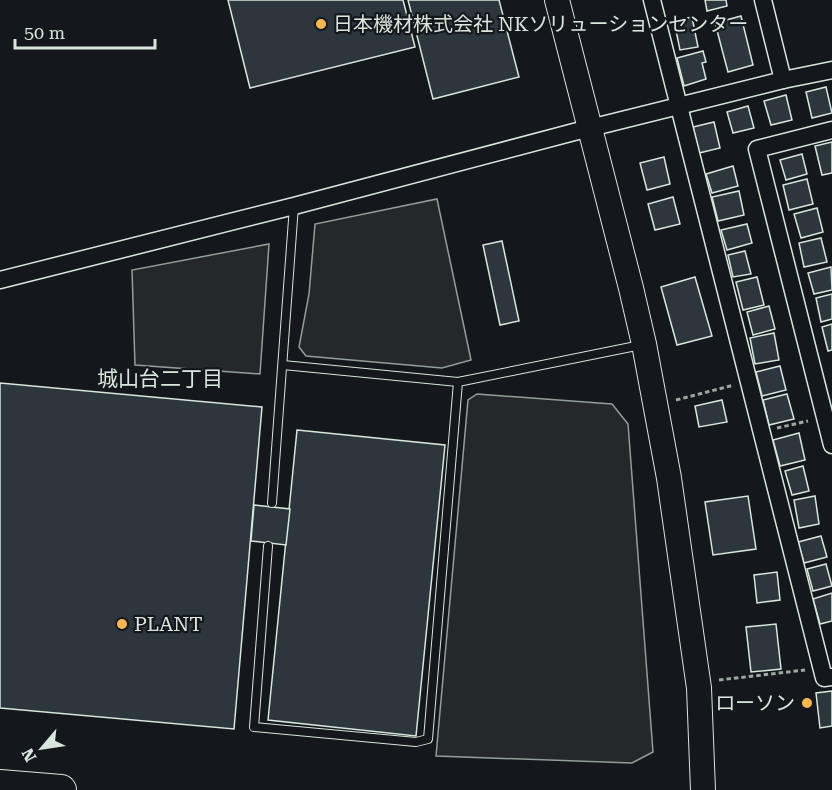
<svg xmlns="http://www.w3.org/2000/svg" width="832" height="790" font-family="'Roboto Serif','Noto Sans JP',serif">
<rect width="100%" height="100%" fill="#14181c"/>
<g fill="#24282b" stroke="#939e99" stroke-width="1.5">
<path d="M437 199 471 360 442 368 306 356 299 347 309 294 315 224Z"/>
<path d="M269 244 260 374 135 365 132 270Z"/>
<path d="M477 394 612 404 628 424 653 752 632 763 436 756 468 400Z"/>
</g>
<g fill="#2c363c" stroke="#d8e6dc" stroke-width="1.5">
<path d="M228 0H403L415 47 250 88Z"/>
<path d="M408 0H499L519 77 433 99Z"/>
<path d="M705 0H726L727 6 707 11Z"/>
<path d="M741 16 753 65 728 72 715 23Z"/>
<path d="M692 17 698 47 680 50 674 21Z"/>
<path d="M703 51 706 62 702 63 706 79 684 86 677 58Z"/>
<path d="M826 87 832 113 812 118 806 92Z"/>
<path d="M786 95 792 120 771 125 764 101Z"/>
<path d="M748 106 754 128 733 133 727 112Z"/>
<path d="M714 122 720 148 699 153 693 127Z"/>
<path d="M832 142V173L822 175 815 146Z"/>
<path d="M802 154 807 174 786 180 780 160Z"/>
<path d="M664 157 670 184 647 190 640 163Z"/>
<path d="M733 166 738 186 712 193 706 174Z"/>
<path d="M807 179 813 204 789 210 783 185Z"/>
<path d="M739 191 744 215 718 221 712 197Z"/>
<path d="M673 197 680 224 655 230 648 204Z"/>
<path d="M817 208 823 232 801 238 794 214Z"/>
<path d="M747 224 752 243 727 250 721 230Z"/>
<path d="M821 238 827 262 804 267 799 243Z"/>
<path d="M502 241 519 321 500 325 483 245Z"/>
<path d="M745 251 751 274 733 277 728 255Z"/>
<path d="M831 267 832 290 814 294 808 273Z"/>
<path d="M695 277 712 336 677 345 661 287Z"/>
<path d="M757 277 764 305 743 310 736 282Z"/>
<path d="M832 294V319L821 322 816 298Z"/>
<path d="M769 306 775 329 753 335 747 312Z"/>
<path d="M832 324V350L828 351 822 327Z"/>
<path d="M774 333 779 360 755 364 750 338Z"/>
<path d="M780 366 786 390 762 396 756 372Z"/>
<path d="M0 383 262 407 234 729 0 708Z"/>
<path d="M787 394 794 419 769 425 763 400Z"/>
<path d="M722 400 727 422 699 427 695 406Z"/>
<path d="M297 430 445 445 416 736 268 720Z"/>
<path d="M799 433 805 460 780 466 773 440Z"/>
<path d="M803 466 809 491 792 495 785 471Z"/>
<path d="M748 496 756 549 713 555 705 502Z"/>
<path d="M815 496 819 524 799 528 794 500Z"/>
<path d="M254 505 290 509 286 545 251 541Z"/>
<path d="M821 536 827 557 804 563 798 542Z"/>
<path d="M826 564 832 586 813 591 807 569Z"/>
<path d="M777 572 780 600 757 603 754 575Z"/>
<path d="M832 593V621L820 624 813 599Z"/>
<path d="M776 624 781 669 751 672 746 627Z"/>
<path d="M832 691V726L820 728 816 693Z"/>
</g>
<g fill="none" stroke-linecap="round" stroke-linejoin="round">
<defs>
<g id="lane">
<path d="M283 365 458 382 641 345"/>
<path d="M272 503 294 206"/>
<path d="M268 546 254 727 416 742 428 739 458 382"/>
</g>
<g id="street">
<path d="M652 0 824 678 832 677"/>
<path d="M763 0 783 80"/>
<path d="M832 130 757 149 832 445"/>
<path d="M0 280 294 206 574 132 783 80 832 70"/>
</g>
<path id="secondary" d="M557 0 631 288 644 344 669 478 699 688 703 790"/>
<path id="highway" d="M0 785 61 790"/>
</defs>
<use href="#lane" stroke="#d8e6dc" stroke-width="10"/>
<use href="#street" stroke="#d8e6dc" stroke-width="19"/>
<use href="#secondary" stroke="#d8e6dc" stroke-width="26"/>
<use href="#highway" stroke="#d8e6dc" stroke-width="32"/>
<g stroke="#9da8a2" stroke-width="3" stroke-dasharray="4.5 3" stroke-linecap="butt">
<path d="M676 400 734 385"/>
<path d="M777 428 808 421"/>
<path d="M719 680 805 670"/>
</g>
<use href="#lane" stroke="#14181c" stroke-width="8"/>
<use href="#street" stroke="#14181c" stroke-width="16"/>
<use href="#secondary" stroke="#14181c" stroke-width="24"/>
<use href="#highway" stroke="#14181c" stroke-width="30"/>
</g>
<g fill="#ffb74d" stroke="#14181c" stroke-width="2">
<circle cx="321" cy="24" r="6"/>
<circle cx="122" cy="624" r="6"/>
<circle cx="807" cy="703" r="6"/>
</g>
<g text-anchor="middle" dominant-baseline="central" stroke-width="4.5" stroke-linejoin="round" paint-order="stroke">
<g font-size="20" fill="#d8e6dc" stroke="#14181c" text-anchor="start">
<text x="333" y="24">日本機材株式会社 NKソリューションセンター</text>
<text x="134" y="624">PLANT</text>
<text x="795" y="703" text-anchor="end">ローソン</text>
</g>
<g font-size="21" fill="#d8e6dc" stroke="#14181c">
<text x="160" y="379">城山台二丁目</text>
</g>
</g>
<g transform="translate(42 748) rotate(241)" stroke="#14181c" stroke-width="4.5" paint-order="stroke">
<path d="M0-4.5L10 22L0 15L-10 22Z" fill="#d8e6dc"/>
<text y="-9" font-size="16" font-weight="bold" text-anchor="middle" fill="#d8e6dc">N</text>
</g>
<path d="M15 39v9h140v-9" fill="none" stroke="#d8e6dc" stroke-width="3"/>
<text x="24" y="39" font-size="18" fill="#d8e6dc" stroke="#14181c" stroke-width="4.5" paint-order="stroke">50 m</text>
</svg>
